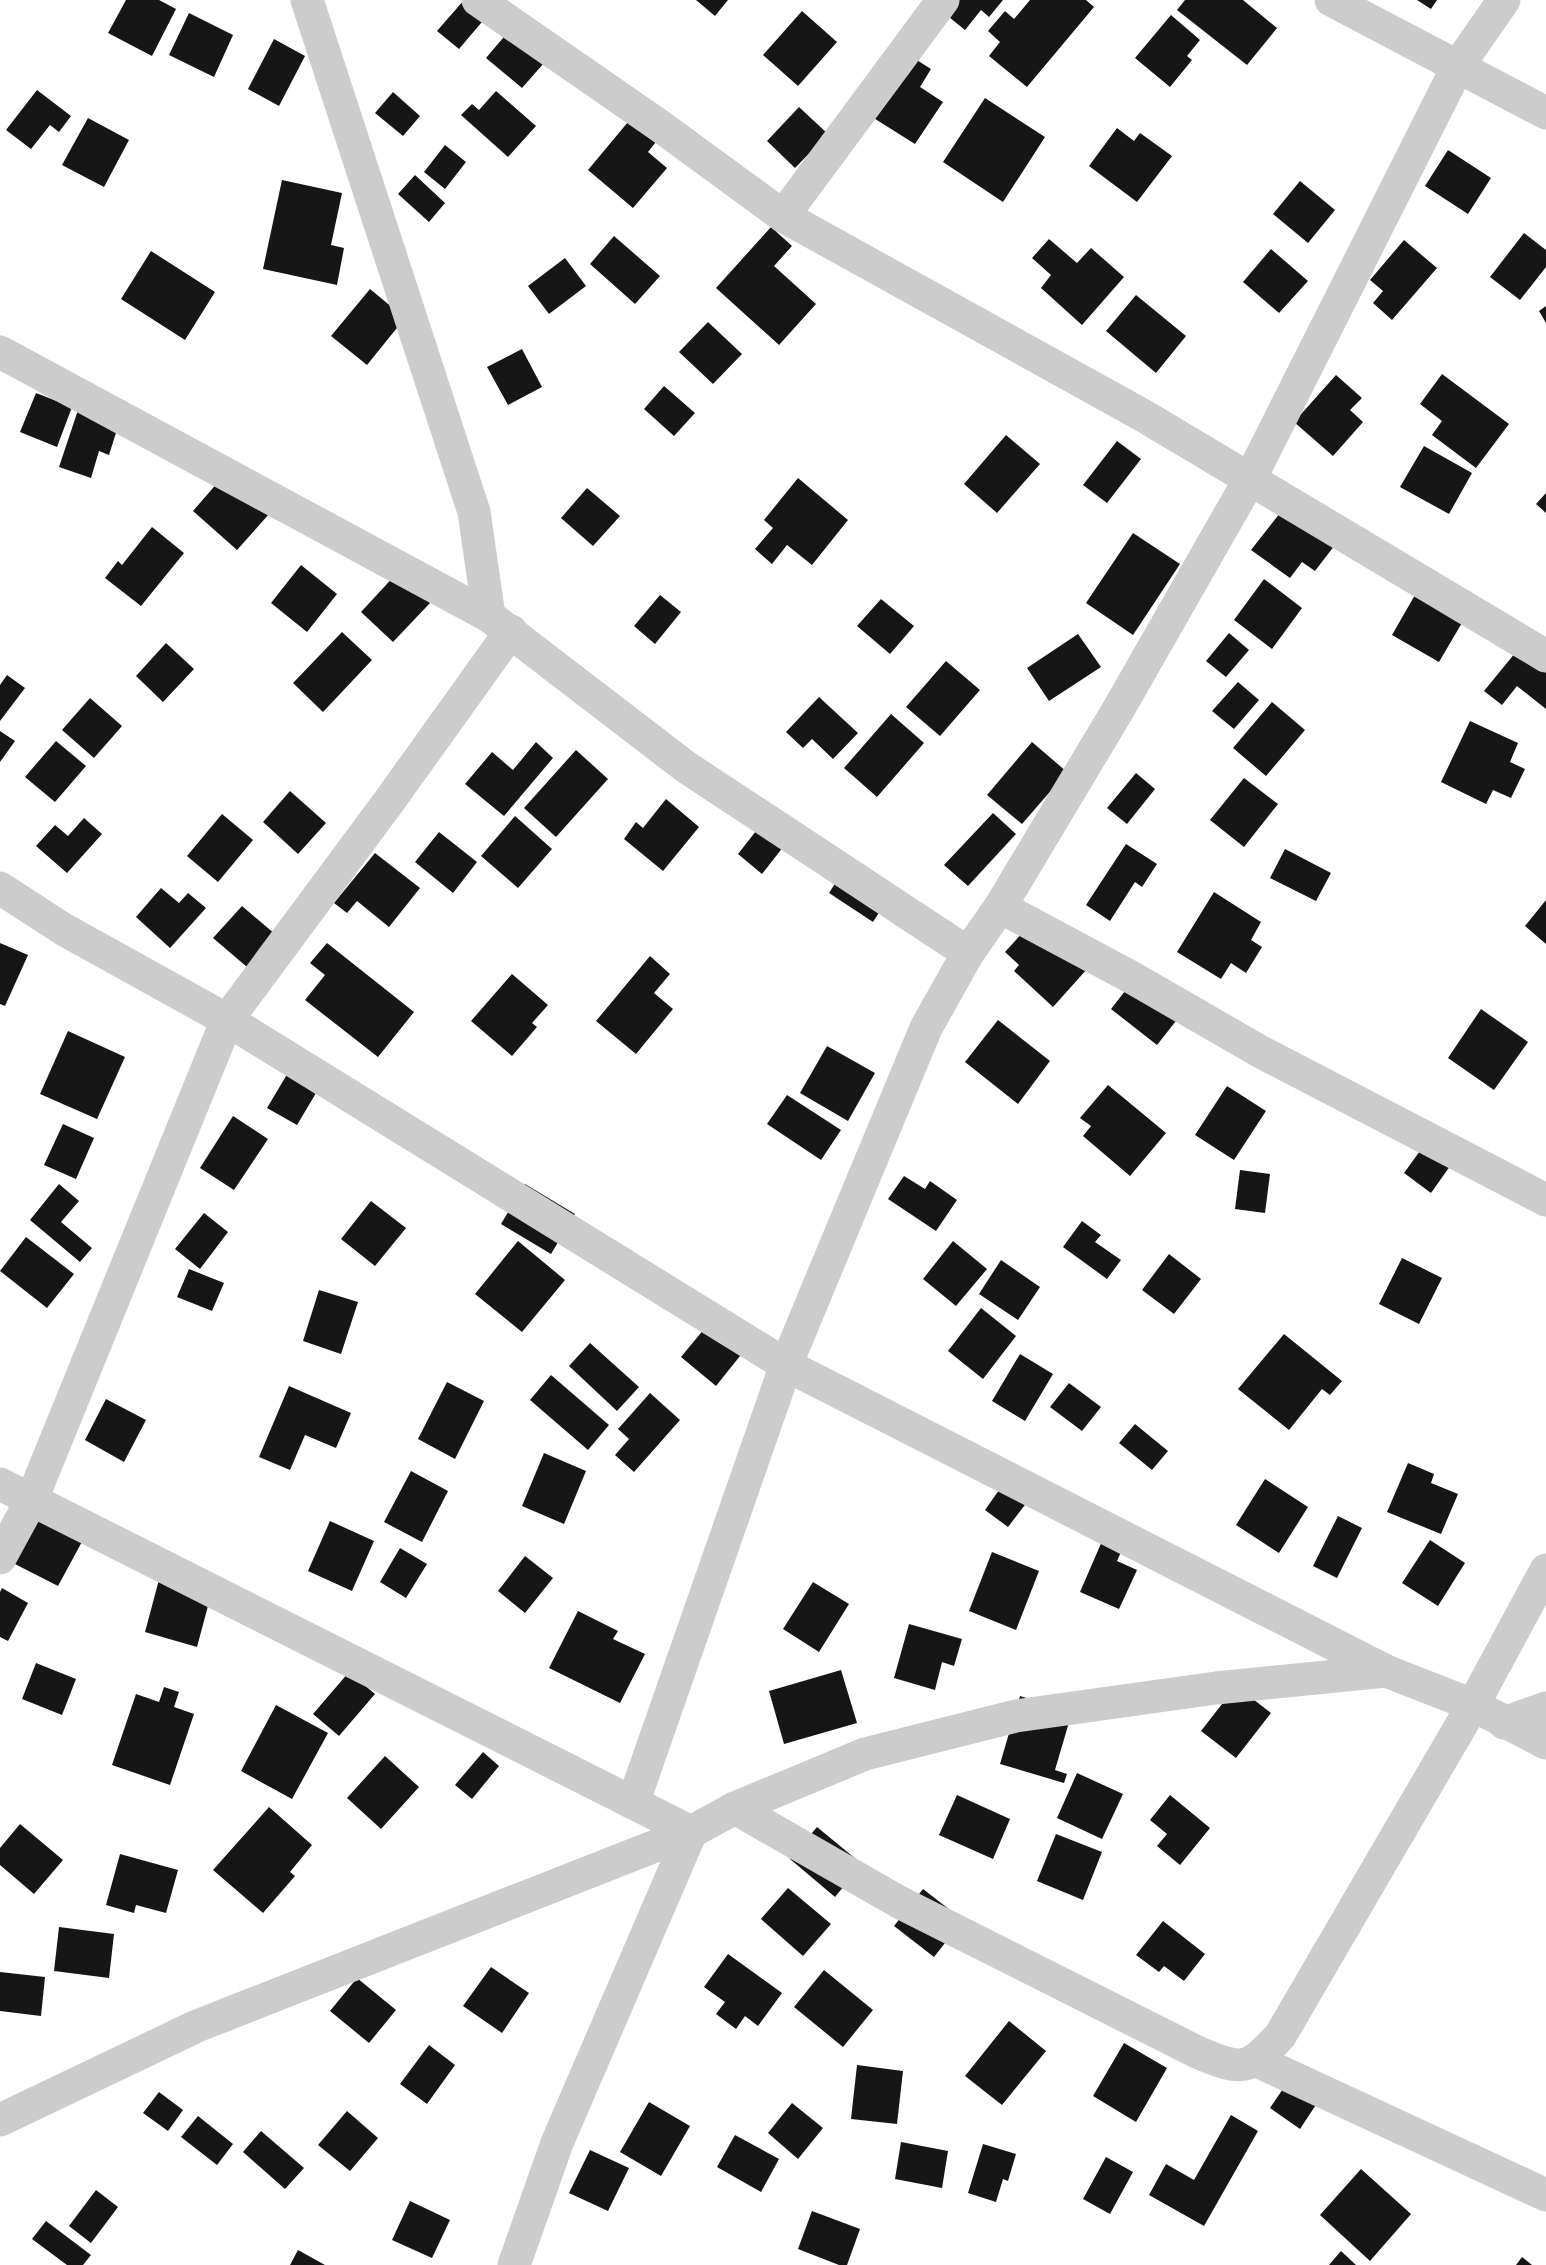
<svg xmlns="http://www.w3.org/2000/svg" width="1546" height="2265" font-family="Commissioner,sans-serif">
<rect width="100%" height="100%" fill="#fff"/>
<g fill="#161616">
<path d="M126 0H159L176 9 152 56 108 33Z"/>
<path d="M464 0 487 16 459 49 437 31Z"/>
<path d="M696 0H728L715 16Z"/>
<path d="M928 0H1003L989 17 981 10 965 30Z"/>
<path d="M1030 0H1086L1094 7 1027 87 989 56 1000 42 988 31 1005 11 1014 19Z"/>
<path d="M1185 0H1243L1277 28 1247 65 1177 10Z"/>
<path d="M1417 0H1437L1431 9Z"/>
<path d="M802 11 837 42 798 86 763 55Z"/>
<path d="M189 13 233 35 214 77 169 55Z"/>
<path d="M1171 15 1200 40 1187 56 1192 60 1170 87 1135 58Z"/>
<path d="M508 32 544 63 522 88 486 58Z"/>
<path d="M274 39 305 56 279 106 248 89Z"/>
<path d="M912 57 931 69 920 87 943 102 915 144 872 117Z"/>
<path d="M37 90 71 116 59 132 50 125 31 149 6 130Z"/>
<path d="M496 91 536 126 508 157 461 115 472 104 479 110Z"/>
<path d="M393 92 420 116 403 136 375 113Z"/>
<path d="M985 98 1045 137 1003 202 943 162Z"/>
<path d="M799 107 828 134 795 168 767 141Z"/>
<path d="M633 116 659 138 648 152 667 168 633 208 588 170Z"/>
<path d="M88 118 129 140 104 187 62 165Z"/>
<path d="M1117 128 1134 141 1140 133 1172 156 1137 202 1089 166Z"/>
<path d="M445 145 466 162 445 189 424 172Z"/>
<path d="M1448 150 1491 178 1468 214 1425 186Z"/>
<path d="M415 175 445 203 429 222 398 194Z"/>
<path d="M282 180 342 193 331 245 344 248 337 285 263 269Z"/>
<path d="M1300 181 1335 210 1308 243 1273 214Z"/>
<path d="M771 227 792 246 774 266 816 304 779 345 716 288Z"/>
<path d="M1524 233 1546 250V267L1520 300 1490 277Z"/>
<path d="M614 236 660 276 635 304 590 264Z"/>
<path d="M1049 239 1077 263 1091 248 1124 277 1082 325 1041 288 1051 275 1032 258Z"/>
<path d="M1404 240 1437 268 1392 320 1373 303 1383 291 1370 280Z"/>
<path d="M1271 249 1308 281 1279 313 1243 282Z"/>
<path d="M151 251 215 292 185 340 121 299Z"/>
<path d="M565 258 586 286 549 314 528 286Z"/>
<path d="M370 289 405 318 367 365 331 336Z"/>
<path d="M1136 295 1186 336 1156 373 1106 331Z"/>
<path d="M1546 306V323L1539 311Z"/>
<path d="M708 322 742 354 713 384 679 352Z"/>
<path d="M522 349 542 387 508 405 487 367Z"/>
<path d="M1442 374 1509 424 1476 468 1432 435 1442 421 1420 404Z"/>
<path d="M1336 375 1362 398 1350 410 1363 422 1333 456 1294 422Z"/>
<path d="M664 386 695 413 674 436 644 409Z"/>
<path d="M36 393 72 407 57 447 20 432Z"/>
<path d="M80 404 121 417 109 455 99 451 91 478 59 467Z"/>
<path d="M1006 435 1040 464 997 513 964 484Z"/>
<path d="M1117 441 1141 459 1107 503 1083 485Z"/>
<path d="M1424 446 1472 473 1449 514 1400 487Z"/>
<path d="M232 466 277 505 237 550 193 511Z"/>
<path d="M798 478 848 520 812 565 787 545 772 564 755 549 773 528 764 520Z"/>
<path d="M587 488 620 516 593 546 561 518Z"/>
<path d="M1546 493V513L1536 504Z"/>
<path d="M1288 503 1338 541 1315 571 1302 562 1290 578 1251 550Z"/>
<path d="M152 527 184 553 141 606 105 578 118 561 122 565Z"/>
<path d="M1133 533 1180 564 1133 635 1086 603Z"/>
<path d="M301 565 337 594 307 632 271 603Z"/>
<path d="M398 572 430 603 393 642 361 612Z"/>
<path d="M1264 579 1302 608 1272 649 1234 620Z"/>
<path d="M1419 588 1466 616 1439 662 1392 635Z"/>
<path d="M660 595 681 612 655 644 634 626Z"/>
<path d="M881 599 914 626 890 654 857 626Z"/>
<path d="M342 632 372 660 323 712 293 683Z"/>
<path d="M1229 633 1249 650 1226 677 1206 661Z"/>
<path d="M1078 634 1101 667 1049 701 1027 668Z"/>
<path d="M166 643 194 669 163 702 136 676Z"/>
<path d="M1520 647 1546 668V709L1517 686 1502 705 1484 691Z"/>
<path d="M946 661 980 690 940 736 906 707Z"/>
<path d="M7 675 25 688 0 721V685Z"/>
<path d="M1238 682 1259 700 1234 729 1212 711Z"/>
<path d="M819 697 858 733 833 759 812 739 803 748 786 732Z"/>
<path d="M90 698 122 726 94 758 62 730Z"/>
<path d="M1272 702 1305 730 1266 776 1233 748Z"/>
<path d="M891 714 924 743 877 797 844 768Z"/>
<path d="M1470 721 1518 743 1510 762 1525 769 1511 798 1493 790 1486 804 1441 782Z"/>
<path d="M0 731 15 741 0 762Z"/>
<path d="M56 741 86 766 55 802 25 777Z"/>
<path d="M536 742 553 758 504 816 465 784 492 752 513 770Z"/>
<path d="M1032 742 1067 772 1022 824 987 795Z"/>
<path d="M576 750 608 779 556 837 524 808Z"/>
<path d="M1136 773 1155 789 1127 824 1107 808Z"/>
<path d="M1244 778 1278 804 1244 847 1210 820Z"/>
<path d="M290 791 326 823 298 854 263 822Z"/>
<path d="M666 799 699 827 663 871 624 839 636 822 643 828Z"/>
<path d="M993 813 1016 834 968 886 944 865Z"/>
<path d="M222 814 253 840 218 882 187 856Z"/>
<path d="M515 816 552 849 518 888 481 856Z"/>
<path d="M767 817 791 837 762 874 738 854Z"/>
<path d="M84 818 102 834 67 873 36 846 55 825 68 836Z"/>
<path d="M439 832 477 862 453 893 415 862Z"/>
<path d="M1126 844 1157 864 1142 887 1135 882 1110 921 1086 905Z"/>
<path d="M1285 849 1331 873 1316 901 1270 878Z"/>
<path d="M375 853 420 888 389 927 357 901 347 913 334 903Z"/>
<path d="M850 860 894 889 873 922 829 893Z"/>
<path d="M161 888 179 903 188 893 206 908 170 948 136 917Z"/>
<path d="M1214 892 1261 922 1251 940 1262 947 1246 973 1231 963 1221 979 1177 952Z"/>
<path d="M1546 900V944L1525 926Z"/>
<path d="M242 906 275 934 247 967 213 938Z"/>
<path d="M1024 931 1088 968 1053 1007 1014 971 1019 965 1005 952Z"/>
<path d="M0 943 28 955 5 1006 0 1004Z"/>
<path d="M327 943 414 1012 378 1057 305 1000 325 975 310 963Z"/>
<path d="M650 956 670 974 654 993 673 1009 636 1054 596 1021Z"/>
<path d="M512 974 548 1005 532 1023 537 1027 512 1056 471 1021Z"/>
<path d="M1136 977 1187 1007 1157 1045 1111 1009Z"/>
<path d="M1481 1009 1528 1042 1494 1090 1448 1058Z"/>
<path d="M998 1020 1050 1061 1018 1104 965 1062Z"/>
<path d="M68 1031 125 1057 97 1119 40 1094Z"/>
<path d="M827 1046 875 1073 848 1121 800 1093Z"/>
<path d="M295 1061 325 1078 297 1125 267 1108Z"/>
<path d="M1108 1085 1166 1133 1130 1176 1083 1136 1091 1126 1080 1118Z"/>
<path d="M1227 1086 1266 1111 1234 1160 1195 1135Z"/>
<path d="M787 1095 841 1130 821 1160 767 1124Z"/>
<path d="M233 1116 268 1139 234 1190 200 1168Z"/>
<path d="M63 1124 94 1138 76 1179 44 1165Z"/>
<path d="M1433 1133 1460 1152 1431 1193 1404 1173Z"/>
<path d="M1240 1170 1270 1174 1265 1213 1235 1209Z"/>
<path d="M904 1176 925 1189 930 1181 957 1200 936 1231 888 1199Z"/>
<path d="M59 1184 79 1201 61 1222 92 1248 80 1262 30 1220Z"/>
<path d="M525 1184 575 1214 551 1254 501 1224Z"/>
<path d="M371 1201 406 1228 375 1266 341 1239Z"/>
<path d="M204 1213 228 1232 200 1269 175 1249Z"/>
<path d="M1082 1221 1101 1235 1095 1242 1121 1260 1107 1279 1063 1247Z"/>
<path d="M26 1237 74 1274 47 1308 0 1271Z"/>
<path d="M518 1241 565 1280 522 1332 475 1294Z"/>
<path d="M953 1241 987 1269 956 1306 923 1279Z"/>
<path d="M1169 1254 1201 1279 1174 1314 1142 1290Z"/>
<path d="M1402 1258 1442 1278 1419 1324 1379 1304Z"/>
<path d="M1001 1260 1040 1287 1018 1320 979 1294Z"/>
<path d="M189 1269 224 1283 212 1311 177 1297Z"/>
<path d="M319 1290 358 1302 341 1354 303 1341Z"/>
<path d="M981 1308 1016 1336 983 1379 948 1351Z"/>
<path d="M714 1317 748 1346 716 1386 681 1357Z"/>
<path d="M1284 1334 1342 1381 1330 1395 1322 1389 1289 1430 1238 1389Z"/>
<path d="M590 1343 639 1387 617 1411 569 1366Z"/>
<path d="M1020 1354 1053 1374 1025 1421 992 1401Z"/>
<path d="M551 1375 609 1425 588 1450 530 1400Z"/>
<path d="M447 1382 484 1401 455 1459 418 1439Z"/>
<path d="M1069 1383 1101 1407 1082 1431 1050 1407Z"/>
<path d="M289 1386 351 1413 336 1448 305 1435 290 1470 259 1457Z"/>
<path d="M650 1393 680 1420 634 1472 615 1455 629 1439 618 1429Z"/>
<path d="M106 1399 146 1420 124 1462 85 1440Z"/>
<path d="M1135 1424 1168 1451 1152 1470 1119 1443Z"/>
<path d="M544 1453 586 1471 564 1524 522 1506Z"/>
<path d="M1408 1463 1434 1474 1431 1483 1458 1494 1441 1534 1387 1512Z"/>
<path d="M411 1471 448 1491 422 1542 384 1522Z"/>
<path d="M1265 1479 1308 1507 1279 1553 1236 1525Z"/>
<path d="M1004 1483 1028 1501 1008 1527 985 1510Z"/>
<path d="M37 1513 84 1538 58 1586 11 1562Z"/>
<path d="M1338 1516 1362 1528 1337 1578 1313 1566Z"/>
<path d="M330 1521 374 1541 352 1591 308 1571Z"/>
<path d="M1106 1532 1126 1541 1117 1561 1137 1570 1119 1609 1080 1592Z"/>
<path d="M1430 1540 1465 1563 1438 1606 1402 1583Z"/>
<path d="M400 1548 427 1564 406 1598 380 1582Z"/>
<path d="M992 1552 1039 1571 1016 1630 969 1611Z"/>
<path d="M525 1556 553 1578 525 1613 498 1591Z"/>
<path d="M164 1561 216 1576 197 1647 145 1632Z"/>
<path d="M813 1582 849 1604 819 1652 783 1629Z"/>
<path d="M2 1588 28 1603 8 1641 0 1637V1592Z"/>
<path d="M578 1611 618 1631 613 1639 645 1654 620 1703 549 1668Z"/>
<path d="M909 1624 962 1639 954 1666 942 1662 935 1690 894 1678Z"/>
<path d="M36 1663 76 1679 62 1715 22 1699Z"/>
<path d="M841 1670 857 1723 784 1744 769 1691Z"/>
<path d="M349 1672 375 1694 339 1736 313 1714Z"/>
<path d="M1236 1686 1271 1713 1236 1758 1201 1731Z"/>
<path d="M164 1687 179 1692 174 1707 194 1714 170 1785 112 1765 136 1694 159 1702Z"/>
<path d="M1020 1696 1072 1712 1055 1770 1067 1774 1064 1783 1000 1764Z"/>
<path d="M276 1705 328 1733 292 1799 241 1771Z"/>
<path d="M483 1752 499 1766 472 1799 455 1785Z"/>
<path d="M385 1756 419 1787 381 1829 347 1798Z"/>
<path d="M1077 1773 1123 1794 1102 1839 1057 1818Z"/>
<path d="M957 1795 1010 1819 993 1859 939 1835Z"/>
<path d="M1170 1795 1210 1828 1180 1865 1157 1846 1167 1834 1150 1820Z"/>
<path d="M269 1807 312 1845 290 1872 295 1876 263 1913 213 1870Z"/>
<path d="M20 1824 63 1860 34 1894 0 1865V1848Z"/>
<path d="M817 1827 862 1864 835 1897 790 1859Z"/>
<path d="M1056 1834 1102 1852 1083 1900 1037 1881Z"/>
<path d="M120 1854 178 1870 166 1913 136 1905 134 1913 106 1905Z"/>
<path d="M788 1888 831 1924 803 1956 761 1919Z"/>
<path d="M923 1889 963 1920 934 1957 894 1926Z"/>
<path d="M1163 1921 1205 1954 1184 1981 1164 1966 1159 1972 1136 1955Z"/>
<path d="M59 1927 114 1934 109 1978 54 1971Z"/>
<path d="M728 1954 782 1993 758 2026 745 2016 736 2029 716 2014 725 2002 704 1987Z"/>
<path d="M491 1967 529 1993 502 2033 463 2006Z"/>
<path d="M824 1970 873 2010 843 2047 794 2007Z"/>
<path d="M0 1972 45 1977 41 2016 0 2011Z"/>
<path d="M357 1978 396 2010 369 2043 330 2011Z"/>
<path d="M1009 2021 1046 2051 1002 2105 965 2076Z"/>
<path d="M1124 2043 1167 2068 1136 2122 1093 2096Z"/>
<path d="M429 2045 455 2065 427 2104 400 2084Z"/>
<path d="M857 2065 903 2071 897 2124 851 2119Z"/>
<path d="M1299 2065 1329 2085 1300 2129 1270 2108Z"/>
<path d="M159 2092 183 2110 168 2131 143 2113Z"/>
<path d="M649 2102 690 2126 661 2176 620 2152Z"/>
<path d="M792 2103 823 2128 798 2159 768 2133Z"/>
<path d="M347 2111 378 2138 350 2171 318 2145Z"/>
<path d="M1231 2115 1258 2131 1204 2226 1149 2195 1166 2164 1194 2180Z"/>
<path d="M198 2116 233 2144 217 2165 181 2137Z"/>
<path d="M261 2131 304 2168 285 2189 243 2152Z"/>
<path d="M735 2135 779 2159 761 2192 717 2167Z"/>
<path d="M901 2142 948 2151 942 2188 895 2179Z"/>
<path d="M983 2144 1016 2154 1008 2181 1003 2179 996 2202 968 2193Z"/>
<path d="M590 2150 629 2168 608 2211 569 2193Z"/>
<path d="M1106 2157 1133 2172 1110 2214 1083 2199Z"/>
<path d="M1361 2169 1411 2214 1370 2261 1320 2215Z"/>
<path d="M96 2190 118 2207 91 2243 69 2226Z"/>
<path d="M410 2201 450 2220 432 2258 392 2240Z"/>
<path d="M812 2211 860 2229 847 2265H839L798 2249Z"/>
<path d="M46 2221 91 2255 83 2265H67L32 2239Z"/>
<path d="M298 2250 325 2265H290Z"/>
<path d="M1341 2251 1356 2265H1329Z"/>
<path d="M1522 2257 1532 2265H1516Z"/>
</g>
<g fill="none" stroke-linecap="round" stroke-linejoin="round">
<g stroke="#ccc" stroke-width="33">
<path d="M307 0 474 512 489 616"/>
<path d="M478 0 660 126 783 216 1144 416 1546 656"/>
<path d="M1331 0 1546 113"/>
<path d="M783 216 943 0"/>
<path d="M0 352 489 616 686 767 968 953"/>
<path d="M0 888 63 929 227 1020 786 1365 1386 1671"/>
<path d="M1000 907 1131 977 1261 1052 1546 1200"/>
<path d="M0 1484 691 1832 557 2143 514 2265"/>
<path d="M0 1558 32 1499 227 1020 390 800 511 631"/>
<path d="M1504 1723 1546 1708"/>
<path d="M633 1803 786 1365 926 1028 968 953 1000 907 1118 710 1250 479 1458 66 1504 0"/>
<path d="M735 1808 899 1902 1199 2053C1243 2071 1247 2071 1280 2036L1473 1705 1546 1570"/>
<path d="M1255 2060 1546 2195"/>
<path d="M0 2120 197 2026 691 1832 735 1808 865 1754 1016 1716 1216 1688 1386 1671 1473 1705 1546 1743"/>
</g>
</g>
</svg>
